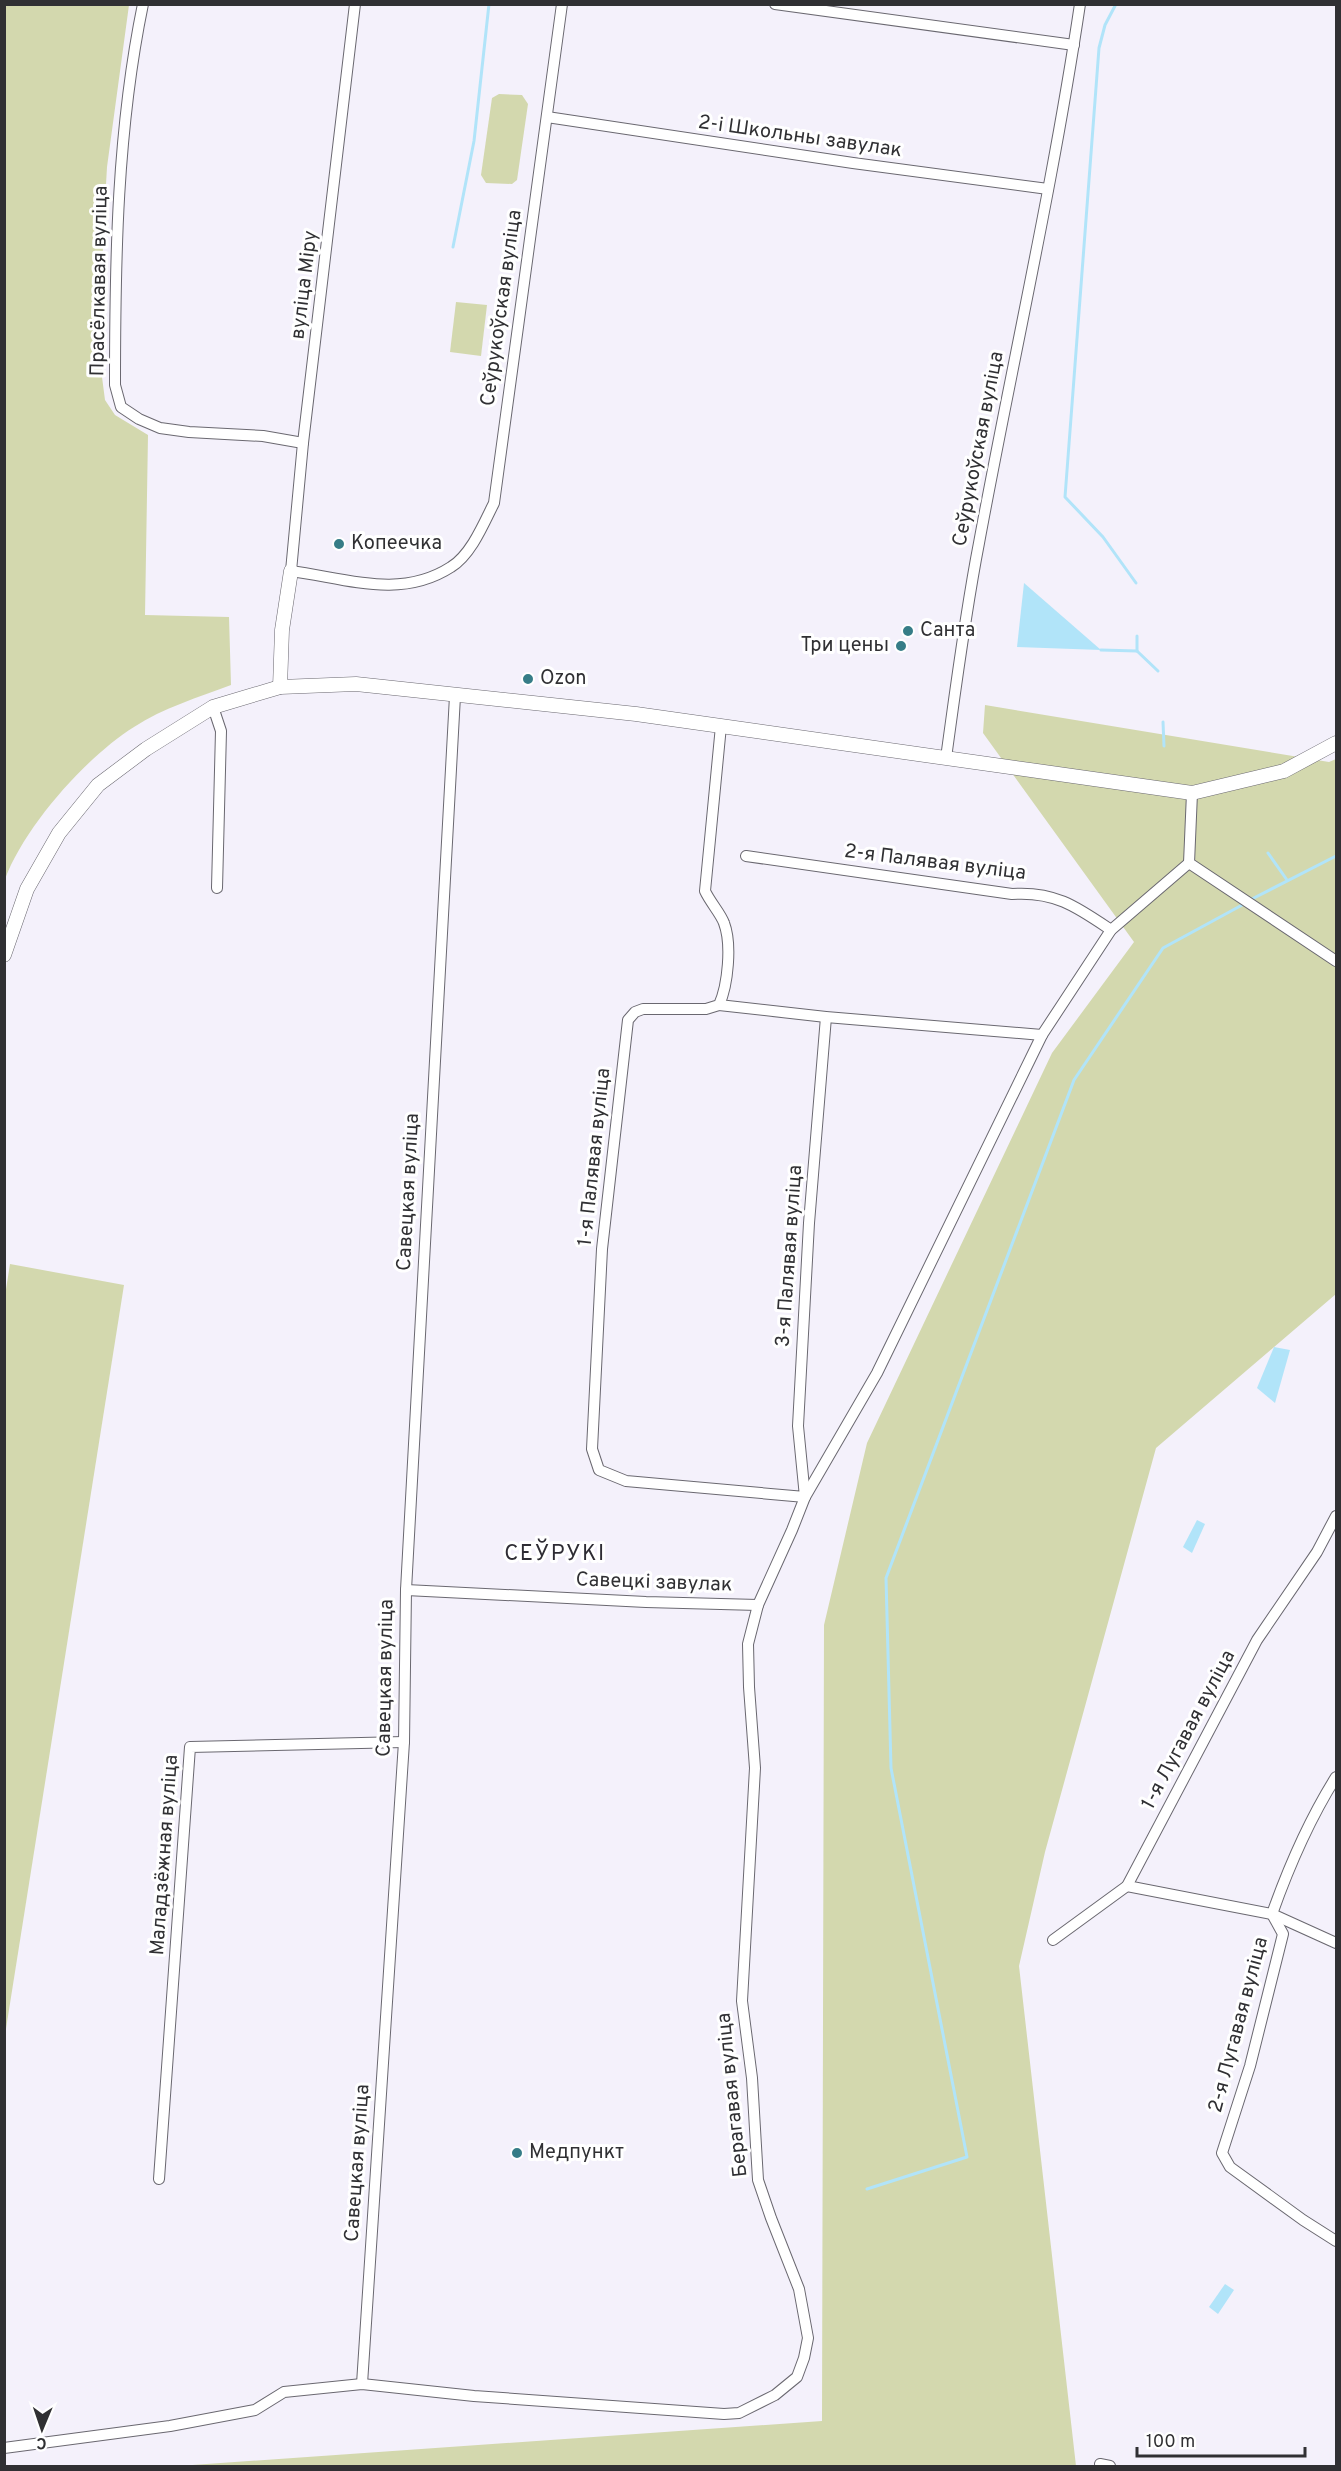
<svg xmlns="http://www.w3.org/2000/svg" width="1341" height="2471" font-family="Overpass,sans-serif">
<rect width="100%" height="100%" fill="#f4f1fb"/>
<g fill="#d3d8ae">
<path d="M5 4 129 5 107 167 103 237 102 377 105 400 115 415 148 435 145 615 229 617 231 685C199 697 163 708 134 727 86 757 25 826 5 879Z"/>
<path d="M499 94 522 95 528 104 517 180 512 184 486 183 481 175 492 98Z"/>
<path d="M456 302 487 305 481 356 450 352Z"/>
<path d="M985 705 1329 762 1336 759V1294L1156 1448 1045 1852 1019 1966 1076 2466H178L822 2421 824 1625 867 1443 1052 1053 1134 942 983 733Z"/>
<path d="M10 1264 124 1285 5 2035 4 1302Z"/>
</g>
<g fill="#b1e4f9">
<path d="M1024 583 1101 650 1017 647Z"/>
<path d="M1274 1347 1290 1350 1275 1403 1257 1388Z"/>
<path d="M1197 1520 1205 1524 1192 1553 1183 1547Z"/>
<path d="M1225 2284 1234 2290 1218 2314 1209 2307Z"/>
</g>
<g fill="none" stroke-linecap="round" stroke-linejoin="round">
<g stroke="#b1e4f9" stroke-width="3">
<path d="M1116 4 1105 25 1099 48 1065 497 1103 537 1136 583"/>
<path d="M453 247 474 141 489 4"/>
<path d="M1137 636V651"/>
<path d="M1101 650 1137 651 1158 671"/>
<path d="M1163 722 1164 746"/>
<path d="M1268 853 1287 880"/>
<path d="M1250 900 1336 856"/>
<path d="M867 2189 967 2157 891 1768 886 1578 1074 1080 1163 948 1244 904"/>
</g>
<defs>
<g id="street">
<path d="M143 4C117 130 115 258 115 385L121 407 139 419 160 428 189 432 263 436 303 443"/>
<path d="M355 4 303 443 291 571C345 578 400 600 451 567 471 555 484 523 494 503L562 4"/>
<path d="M775 4 1074 45"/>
<path d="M547 117 853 163 1048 189"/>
<path d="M213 707 221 731 217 888"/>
<path d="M721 726 705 891C710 902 721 914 724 923 732 944 728 985 719 1005L706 1009H643L635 1012 628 1020 602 1249 592 1449 599 1470 626 1481 805 1497 798 1426 809 1223 826 1017"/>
<path d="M946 758C956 686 965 615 979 543 1012 364 1053 185 1080 4"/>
<path d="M1192 793 1189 863 1336 961"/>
<path d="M746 856 1012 894C1055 891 1077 907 1111 930"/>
<path d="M719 1005 826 1017 1042 1035"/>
<path d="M406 1590 646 1602 758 1605"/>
<path d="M1336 1777C1309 1820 1289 1866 1272 1914L1283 1934 1250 2066 1222 2153 1230 2167 1303 2220 1336 2241"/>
<path d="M1127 1886 1272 1914 1336 1943"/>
<path d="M1053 1940 1127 1886 1257 1640 1317 1552 1336 1516"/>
<path d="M159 2179 190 1747 404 1742"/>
<path d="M362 2384 404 1742 406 1590 455 696"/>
<path d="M4 2448 170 2426 255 2410 284 2392 362 2384 474 2396 724 2414 739 2413 775 2395 797 2377 804 2358 808 2338 799 2289 771 2218 758 2180 752 2078 742 2001 755 1768 749 1687 748 1644 758 1605 792 1530 805 1497 877 1373 1042 1035 1111 930 1189 863"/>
<path d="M1100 2464 1110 2466"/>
</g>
<g id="secondary">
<path d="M280 687 282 630 291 571"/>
<path d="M4 955 27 889 59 833 98 785 146 749 213 707 280 687 356 684 636 714 1192 793 1284 771 1336 743"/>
</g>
</defs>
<use href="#street" stroke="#6a6870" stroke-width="12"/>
<use href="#secondary" stroke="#6a6870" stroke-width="15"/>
<use href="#street" stroke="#fff" stroke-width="10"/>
<use href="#secondary" stroke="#fff" stroke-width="14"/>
</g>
<g fill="#367d87" stroke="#fff" stroke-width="2">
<circle cx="339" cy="544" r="6"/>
<circle cx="908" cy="631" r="6"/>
<circle cx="901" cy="646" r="6"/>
<circle cx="528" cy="679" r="6"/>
<circle cx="517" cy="2153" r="6"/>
</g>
<g text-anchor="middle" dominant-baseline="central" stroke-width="6" stroke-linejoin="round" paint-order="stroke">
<g font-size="20" fill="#303033" stroke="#fff">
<text transform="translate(800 137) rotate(8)">2-і Школьны завулак</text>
<text transform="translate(100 281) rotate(-89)">Прасёлкавая вуліца</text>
<text transform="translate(305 285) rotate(-83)">вуліца Міру</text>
<text transform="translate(502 308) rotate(-82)">Сеўрукоўская вуліца</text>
<text transform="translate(979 449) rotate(-79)">Сеўрукоўская вуліца</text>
<text transform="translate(935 863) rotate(7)">2-я Палявая вуліца</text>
<text transform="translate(595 1157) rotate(-84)">1-я Палявая вуліца</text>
<text transform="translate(409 1192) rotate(-87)">Савецкая вуліца</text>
<text transform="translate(790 1256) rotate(-86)">3-я Палявая вуліца</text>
<text transform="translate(654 1583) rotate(2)">Савецкі завулак</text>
<text transform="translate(386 1678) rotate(-89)">Савецкая вуліца</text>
<text transform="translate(1189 1730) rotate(-62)">1-я Лугавая вуліца</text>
<text transform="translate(165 1855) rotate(-86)">Маладзёжная вуліца</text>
<text transform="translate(1239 2025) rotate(-75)">2-я Лугавая вуліца</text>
<text transform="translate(733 2095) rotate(-96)">Берагавая вуліца</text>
<text transform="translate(358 2163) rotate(-86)">Савецкая вуліца</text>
</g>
<g font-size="20" fill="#303033" stroke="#fff" text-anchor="start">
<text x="351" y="544">Копеечка</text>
<text x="920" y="631">Санта</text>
<text x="889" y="646" text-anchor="end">Три цены</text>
<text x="540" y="679">Ozon</text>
<text x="529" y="2153">Медпункт</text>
</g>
<g font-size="22" letter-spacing="1.5" fill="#2e2c34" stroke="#fff">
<text x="555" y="1554">СЕЎРУКІ</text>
</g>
</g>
<rect width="1341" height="2471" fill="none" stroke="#303033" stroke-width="12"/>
<g transform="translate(42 2429) rotate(182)" stroke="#ffffff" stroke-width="4.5" paint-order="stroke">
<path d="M0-4.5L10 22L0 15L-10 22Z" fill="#303033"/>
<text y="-9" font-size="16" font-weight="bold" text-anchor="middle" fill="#303033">С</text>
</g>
<path d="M1137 2447v9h168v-9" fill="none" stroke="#303033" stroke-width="3"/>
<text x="1146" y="2447" font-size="18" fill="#303033" stroke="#ffffff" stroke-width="4.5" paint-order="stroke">100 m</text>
</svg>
